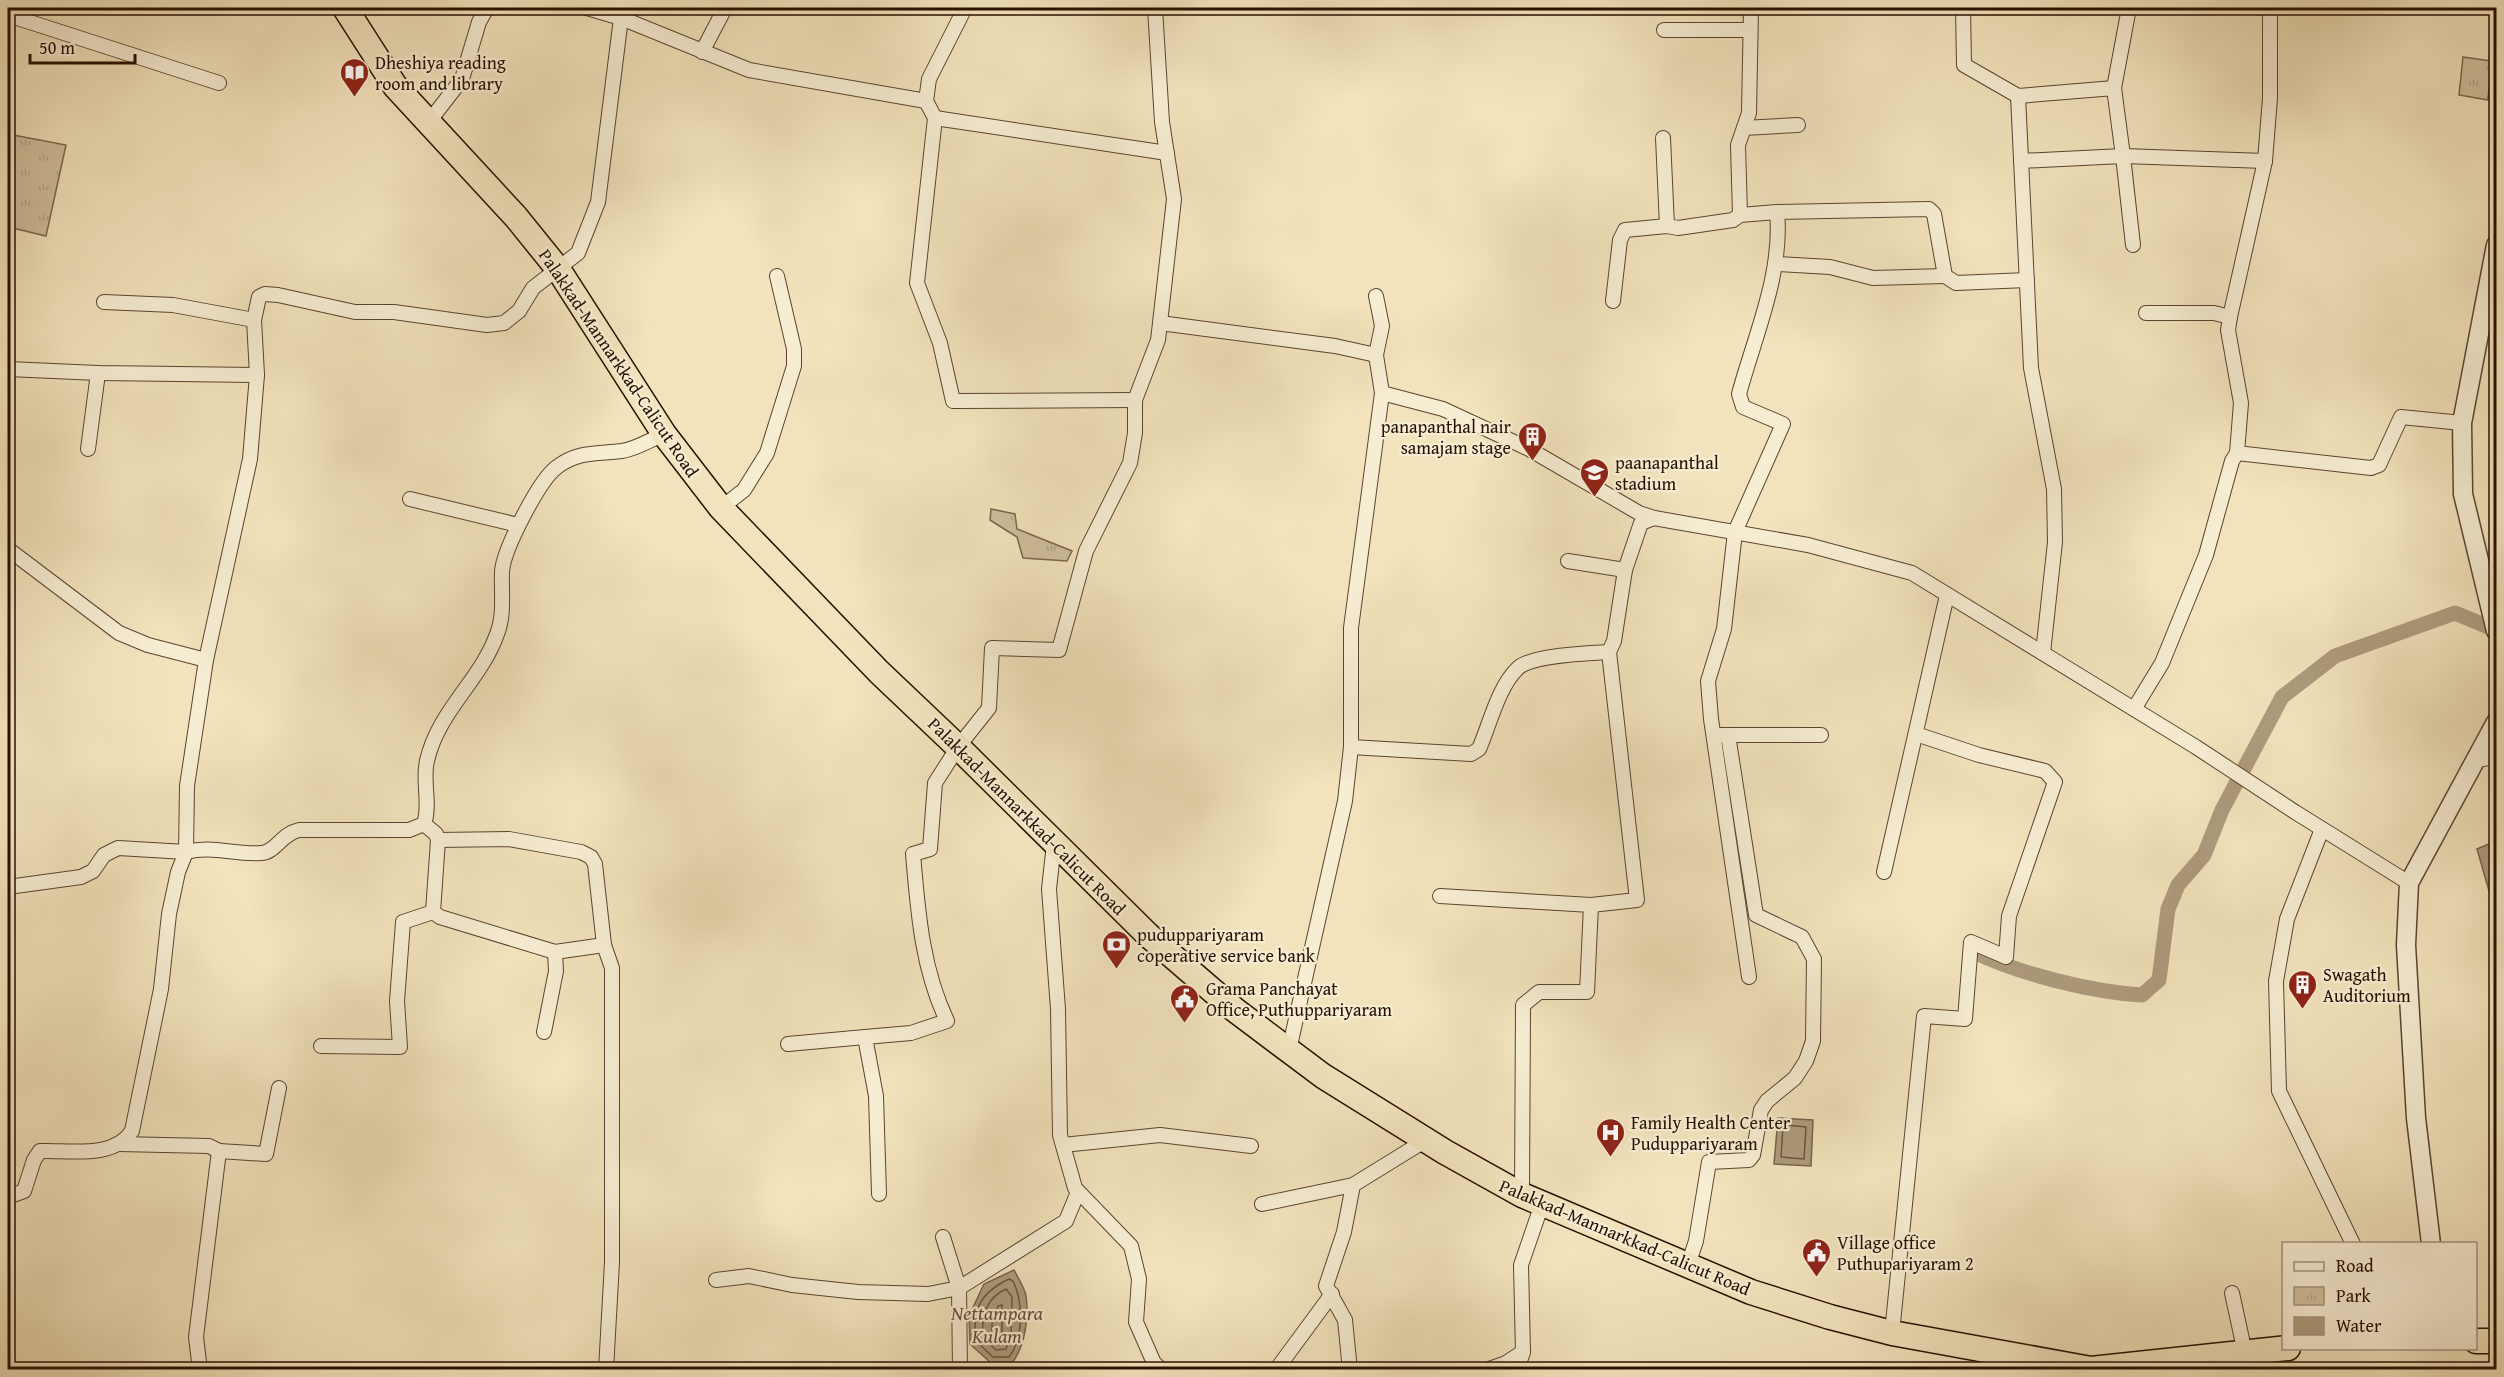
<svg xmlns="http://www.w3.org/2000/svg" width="2504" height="1377" font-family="'Gentium Book Plus',serif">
<defs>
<pattern id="park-tufts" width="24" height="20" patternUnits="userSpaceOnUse" patternTransform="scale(1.5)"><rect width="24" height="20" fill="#cfbf9c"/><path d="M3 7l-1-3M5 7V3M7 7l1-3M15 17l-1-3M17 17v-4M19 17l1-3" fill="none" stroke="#b2a385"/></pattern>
</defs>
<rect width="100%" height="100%" fill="#f2e3bc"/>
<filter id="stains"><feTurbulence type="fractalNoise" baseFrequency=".00333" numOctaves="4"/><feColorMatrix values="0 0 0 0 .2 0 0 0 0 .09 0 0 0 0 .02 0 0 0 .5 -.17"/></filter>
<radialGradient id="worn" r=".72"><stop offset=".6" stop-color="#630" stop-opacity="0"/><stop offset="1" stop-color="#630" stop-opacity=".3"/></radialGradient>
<g fill="url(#park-tufts)" stroke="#7b674e" stroke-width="1.5">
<path d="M2463 57 2491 61 2488 100 2459 95Z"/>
<path d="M8 134 66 145 46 236 8 227Z"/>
<path d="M991 509 1015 514 1017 529 1072 551 1067 561 1023 558 1017 537 990 520Z"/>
</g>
<g fill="#ad9b7c" stroke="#77634b" stroke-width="1.5">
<path d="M2496 841V915L2477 849Z"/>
<path d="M1778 1118 1813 1120 1811 1166 1774 1164Z"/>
<path d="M1014 1270C1018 1278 1025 1288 1026 1296 1029 1318 1025 1346 1012 1363H991L970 1344 969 1316 984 1284Z"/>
</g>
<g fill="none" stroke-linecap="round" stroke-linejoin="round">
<g stroke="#6a553e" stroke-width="1.5">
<path d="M1787 1125 1806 1127 1804 1159 1781 1157 1783 1127Z"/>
<path d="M1009 1279 1013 1281C1023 1301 1024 1338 1009 1357H993L976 1341C972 1309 980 1293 1009 1279Z"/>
<path d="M1006 1289 1012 1297 1011 1334 1006 1349 996 1350 983 1338C981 1317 986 1298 1006 1289Z"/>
<path d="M1002 1305V1333L997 1340 992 1334V1320L998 1306Z"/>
</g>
<path stroke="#ad9b7c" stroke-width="15" d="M1974 952C2020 974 2091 992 2142 995L2159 980 2168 909 2178 885 2204 855 2222 810 2282 697 2335 656 2455 613 2496 630"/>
<defs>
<g id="minor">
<path d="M587 8 621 18"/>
<path d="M1963 8 1964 65 2018 96"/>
<path d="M8 12 11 16 219 83"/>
<path d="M1664 30H1750"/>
<path d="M702 52 725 8"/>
<path d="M2114 88 2129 8"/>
<path d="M926 101 935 118 917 283 940 343 953 401 1135 400"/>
<path d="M935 118 1167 153"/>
<path d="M428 123 462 79 479 22 487 8"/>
<path d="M1744 128 1798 125"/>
<path d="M1663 138 1667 226"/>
<path d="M2021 161 2123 156 2133 245"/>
<path d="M1740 215 1738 145 1749 113 1751 8"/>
<path d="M1776 264 1830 267 1873 278 1945 276"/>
<path d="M1613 301 1620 240 1625 230 1667 226 1678 228 1733 220 1740 215 1777 212 1929 209 1934 214 1945 276 1956 283 2027 280"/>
<path d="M104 302 173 305 254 320"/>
<path d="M2146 313H2214L2230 317"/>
<path d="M1160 323 1335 346 1376 355"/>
<path d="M8 369 98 373 257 375"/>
<path d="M1382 393 1443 409 1529 449 1639 513 1654 518 1808 545 1912 573 2196 747 2295 812 2409 883"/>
<path d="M88 449 98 373"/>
<path d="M2237 453 2371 468 2379 465 2401 417 2462 423"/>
<path d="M410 499 518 525"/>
<path d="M721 508 744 490 767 453 794 366V349L777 276"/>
<path d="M8 549 119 633 148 645 206 660"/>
<path d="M1568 561 1625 570"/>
<path d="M2043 653 2055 542 2054 489 2031 368 2018 96 2114 88 2123 156 2265 161 2270 98V8"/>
<path d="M2134 709 2162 663 2206 555 2232 461 2237 453 2241 403 2228 330 2230 317 2265 161"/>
<path d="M1718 735H1821"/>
<path d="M1351 747 1471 754 1479 749C1490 724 1498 687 1518 668 1532 655 1589 653 1609 652"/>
<path d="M2475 760 2496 757"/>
<path d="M424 824 436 834 438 840 433 912 440 917 555 952 604 945"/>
<path d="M2322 829 2287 919 2276 981 2279 1091 2353 1244"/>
<path d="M438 840 509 839 581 852 591 857 595 864 604 945 612 968V1262L606 1370"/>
<path d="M1054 844 1049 889 1058 1009 1060 1135 1075 1188 1131 1246 1139 1279 1136 1322 1154 1363 1162 1370"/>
<path d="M1884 872 1947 595"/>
<path d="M8 887 81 877 93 871 104 855 118 848 186 852 187 786 206 660 250 459 257 375 254 320 259 297 265 294 278 295 355 312H394L487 325 504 323 519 311 533 288 578 253 598 202 621 18 749 70 926 101 929 79 965 8"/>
<path d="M1440 896 1591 905 1637 900 1609 652 1614 641 1625 570 1641 523 1654 518"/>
<path d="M1749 977 1711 719 1708 681 1724 629 1735 532 1783 424 1743 407 1739 394C1755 335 1783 273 1777 212"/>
<path d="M544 1032 556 971 555 952"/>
<path d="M788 1044 865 1037"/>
<path d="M321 1046 400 1047 397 1001 403 922 433 912"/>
<path d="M1289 1050 1345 801 1351 747V628L1382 393 1376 355 1382 326 1376 296"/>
<path d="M119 1144 209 1146 219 1151 196 1337 200 1370"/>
<path d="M1063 1145 1160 1135 1251 1146"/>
<path d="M219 1151 266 1154 279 1088"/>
<path d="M879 1194 876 1096 865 1037 911 1033 947 1021C922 968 918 913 913 854L930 849 935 783 958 747 989 708 992 648 1059 650 1086 551 1130 463 1135 433V400L1158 340 1160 323 1174 199 1162 122 1155 8"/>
<path d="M1522 1195 1523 1005 1539 992H1587L1591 905"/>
<path d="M8 1197 24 1191 34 1160 40 1151C70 1150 114 1159 132 1131L161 989 169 914 178 872 186 852C212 845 235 855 261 853 275 853 281 834 299 830H409L424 824C431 804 422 781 427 761 438 711 481 680 497 634 505 614 501 592 502 571 504 549 539 480 557 467 578 451 597 454 622 451 636 449 650 440 664 434"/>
<path d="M1262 1204 1353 1185 1426 1140"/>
<path d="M1688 1265 1696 1241 1709 1162 1749 1160 1753 1155 1761 1110 1767 1101 1795 1078 1806 1061 1813 1041 1814 959 1802 937 1756 915 1728 735"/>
<path d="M716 1280 749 1276 792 1285 858 1292 928 1294 959 1288 943 1237"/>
<path d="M2232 1293 2245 1353"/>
<path d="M1892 1333 1924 1016 1965 1019 1971 942 2006 957 2009 916 2055 782 2045 771 1979 755 1916 734"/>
<path d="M960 1370 959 1288 1066 1221 1078 1192"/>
<path d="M1276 1370 1332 1294"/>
<path d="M1350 1370 1345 1320 1326 1286 1344 1232 1353 1185"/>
<path d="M1486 1370 1506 1363 1523 1352"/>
<path d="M1517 1370 1523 1352 1521 1265 1542 1204"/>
</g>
<g id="tertiary">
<path d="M2496 245 2462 423 2463 494 2496 631"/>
<path d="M2431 1244 2416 1118 2406 945 2409 883 2496 722"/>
</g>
<g id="trunk">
<path d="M345 8 395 86 516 217 558 269 664 434 721 508 879 672 958 747 1148 935 1235 1010 1323 1076 1445 1152 1522 1195 1751 1292 1830 1317 1892 1333 2091 1369 2288 1348"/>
<path d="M2476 1341H2496"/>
</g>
</defs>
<use href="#minor" stroke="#5a4430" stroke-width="16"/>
<use href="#tertiary" stroke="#5a4430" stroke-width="21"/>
<use href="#trunk" stroke="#270f01" stroke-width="27"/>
<use href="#minor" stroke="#f7edd3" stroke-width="14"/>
<use href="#tertiary" stroke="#f7edd3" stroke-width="18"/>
<use href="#trunk" stroke="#f2e3bc" stroke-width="24"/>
</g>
<defs>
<symbol id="library-pin" viewBox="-11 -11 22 30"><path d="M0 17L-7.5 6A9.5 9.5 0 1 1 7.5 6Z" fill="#8f2418" stroke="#f7edd3"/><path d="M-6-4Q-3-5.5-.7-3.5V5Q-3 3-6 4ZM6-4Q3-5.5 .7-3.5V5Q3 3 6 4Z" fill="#fff"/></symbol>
<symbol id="building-pin" viewBox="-11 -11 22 30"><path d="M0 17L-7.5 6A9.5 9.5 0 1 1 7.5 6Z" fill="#8f2418" stroke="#f7edd3"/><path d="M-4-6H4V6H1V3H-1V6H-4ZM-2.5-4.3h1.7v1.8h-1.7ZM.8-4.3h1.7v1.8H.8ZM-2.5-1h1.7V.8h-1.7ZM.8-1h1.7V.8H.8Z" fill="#fff"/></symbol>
<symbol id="school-pin" viewBox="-11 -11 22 30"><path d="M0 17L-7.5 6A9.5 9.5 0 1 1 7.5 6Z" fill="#8f2418" stroke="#f7edd3"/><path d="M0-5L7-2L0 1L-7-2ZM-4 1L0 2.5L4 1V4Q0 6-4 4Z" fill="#fff"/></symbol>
<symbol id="bank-pin" viewBox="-11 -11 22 30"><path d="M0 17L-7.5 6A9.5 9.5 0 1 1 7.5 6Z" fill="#8f2418" stroke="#f7edd3"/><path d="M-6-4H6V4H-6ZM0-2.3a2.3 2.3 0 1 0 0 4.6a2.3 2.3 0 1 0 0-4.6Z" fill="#fff"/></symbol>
<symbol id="civic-pin" viewBox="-11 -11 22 30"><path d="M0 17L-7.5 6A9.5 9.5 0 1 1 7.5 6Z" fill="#8f2418" stroke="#f7edd3"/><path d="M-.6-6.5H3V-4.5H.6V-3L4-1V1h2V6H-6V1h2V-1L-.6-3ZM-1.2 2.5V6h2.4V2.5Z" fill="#fff"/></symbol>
<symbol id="hospital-pin" viewBox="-11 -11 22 30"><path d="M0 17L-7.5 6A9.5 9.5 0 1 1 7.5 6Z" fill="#8f2418" stroke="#f7edd3"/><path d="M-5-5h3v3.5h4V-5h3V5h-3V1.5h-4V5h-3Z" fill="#fff"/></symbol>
</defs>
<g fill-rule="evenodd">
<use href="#library-pin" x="338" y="56" width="33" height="45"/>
<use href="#building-pin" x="1516" y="420" width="33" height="45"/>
<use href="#school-pin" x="1578" y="456" width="33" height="45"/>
<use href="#bank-pin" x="1100" y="928" width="33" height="45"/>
<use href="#building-pin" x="2286" y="968" width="33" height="45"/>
<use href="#civic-pin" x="1168" y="982" width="33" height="45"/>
<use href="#hospital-pin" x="1594" y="1116" width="33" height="45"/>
<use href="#civic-pin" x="1800" y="1236" width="33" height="45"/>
</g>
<g text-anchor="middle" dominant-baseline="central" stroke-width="4.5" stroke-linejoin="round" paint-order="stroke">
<g font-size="18" fill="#270f01" stroke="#f7edd3" text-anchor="start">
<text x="375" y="62">Dheshiya reading<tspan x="375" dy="21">room and library</tspan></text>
<text x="1511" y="426" text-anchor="end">panapanthal nair<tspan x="1511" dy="21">samajam stage</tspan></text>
<text x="1615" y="462">paanapanthal<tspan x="1615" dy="21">stadium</tspan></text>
<text x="1137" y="934">puduppariyaram<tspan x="1137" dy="21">coperative service bank</tspan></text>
<text x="2323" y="974">Swagath<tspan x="2323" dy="21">Auditorium</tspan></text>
<text x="1206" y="988">Grama Panchayat<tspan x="1206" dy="21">Office, Puthuppariyaram</tspan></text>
<text x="1631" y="1122">Family Health Center<tspan x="1631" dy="21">Puduppariyaram</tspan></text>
<text x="1837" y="1242">Village office<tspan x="1837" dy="21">Puthupariyaram 2</tspan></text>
</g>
<g font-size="18" fill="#270f01" stroke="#f7edd3">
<text transform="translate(619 363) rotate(56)">Palakkad-Mannarkkad-Calicut Road</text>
<text transform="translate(1027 816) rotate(45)">Palakkad-Mannarkkad-Calicut Road</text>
<text transform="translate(1625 1237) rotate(23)">Palakkad-Mannarkkad-Calicut Road</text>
</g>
<g font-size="20" font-style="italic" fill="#634e38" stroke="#f7edd3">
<text x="997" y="1312">Nettampara<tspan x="997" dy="23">Kulam</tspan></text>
</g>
</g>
<rect width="2504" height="1377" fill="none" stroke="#f2e3bc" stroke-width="30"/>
<rect x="9" y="9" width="2486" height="1359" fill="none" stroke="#270f01" stroke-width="3"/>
<rect x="15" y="15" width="2474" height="1347" fill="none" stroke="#270f01" stroke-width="1.5"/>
<rect x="2282" y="1242" width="195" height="108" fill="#f7edd3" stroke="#a4947f" stroke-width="1.5"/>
<rect x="2294" y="1262" width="30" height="9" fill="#f7edd3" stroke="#a4947f" stroke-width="1.5"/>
<text x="2336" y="1272" font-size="18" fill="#270f01">Road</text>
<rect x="2294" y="1287" width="30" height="18" fill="url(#park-tufts)" stroke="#a4947f" stroke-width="1.5"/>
<text x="2336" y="1302" font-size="18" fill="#270f01">Park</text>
<rect x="2294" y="1317" width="30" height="18" fill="#ad9b7c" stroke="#a4947f" stroke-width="1.5"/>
<text x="2336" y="1332" font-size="18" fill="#270f01">Water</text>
<path d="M30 54v9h105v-9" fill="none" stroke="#270f01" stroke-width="3"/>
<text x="39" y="54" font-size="18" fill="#270f01" stroke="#f7edd3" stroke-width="4.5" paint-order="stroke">50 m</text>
<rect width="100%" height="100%" filter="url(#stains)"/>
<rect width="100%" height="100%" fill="url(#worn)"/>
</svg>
